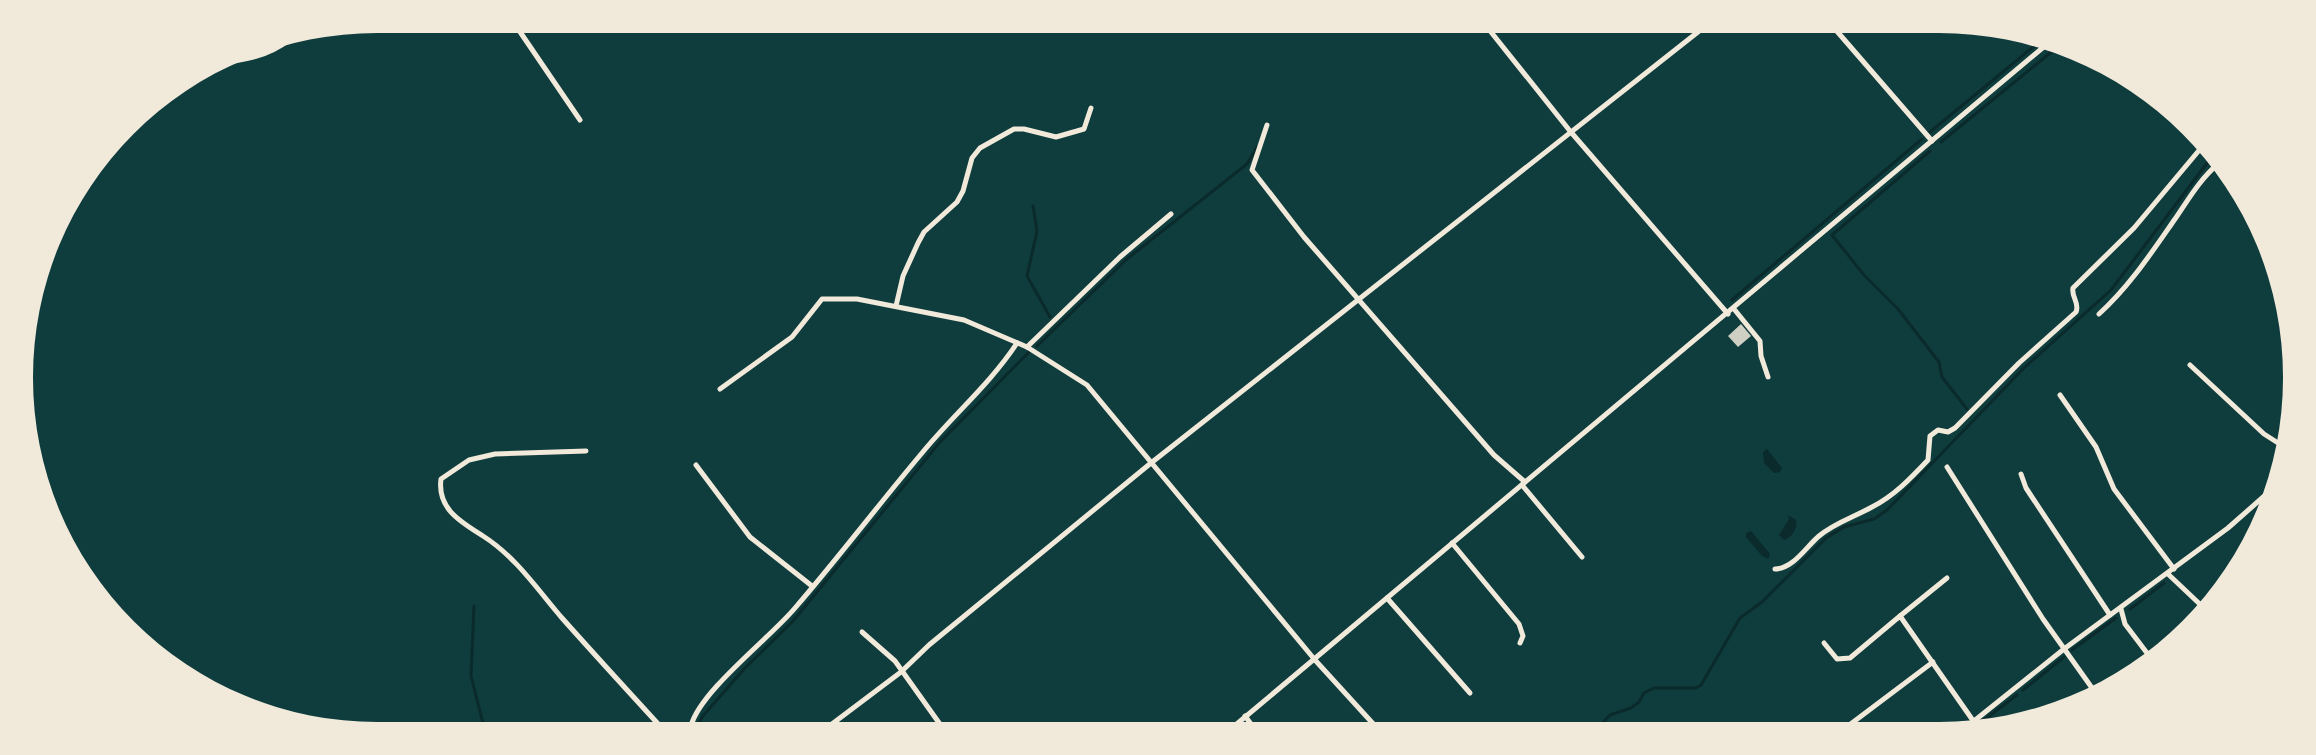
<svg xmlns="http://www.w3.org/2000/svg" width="2316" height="755" font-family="Mulish,sans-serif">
<rect width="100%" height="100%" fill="#0f3d3e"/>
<g fill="#0a2a2b">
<path d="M1767 449 1782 468 1780 472 1774 473 1764 463 1763 452Z"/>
<path d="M1788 515 1796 520C1798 527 1792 538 1784 540L1779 535 1789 519Z"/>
<path d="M1751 531 1770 554 1768 559 1762 556 1746 537V533Z"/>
</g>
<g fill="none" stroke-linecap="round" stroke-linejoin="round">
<g stroke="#0a2a2b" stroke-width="3">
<path d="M1930 132 2039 42"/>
<path d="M1941 142 2055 49"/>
<path d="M1930 151 1832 235 1864 275 1898 309 1939 362 1942 377 1967 409"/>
<path d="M1033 206 1037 231 1027 276 1050 317"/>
<path d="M1732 300 1922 139"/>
<path d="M1037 346 1127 259 1247 164 1257 147"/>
<path d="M474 606 471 676 483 723"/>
<path d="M2130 609 2164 583"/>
<path d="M2072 650 2116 618"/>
<path d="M2023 690 2064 657"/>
<path d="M1984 720 2017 695"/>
<path d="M698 726 702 717 744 669 793 621 940 442 1029 352"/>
<path d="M1597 729 1610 715 1631 708 1639 702 1644 693 1654 688H1696L1701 685 1740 618 1762 602 1826 538 1844 527 1874 519 1887 510 2024 368 2111 290 2211 158"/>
<path d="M1972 729 1978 724"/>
</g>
</g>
<path fill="#cfcfc3" d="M1741 324 1751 336 1738 347 1728 336Z"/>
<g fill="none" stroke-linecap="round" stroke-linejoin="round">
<g stroke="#f1e9da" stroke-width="5">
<path d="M514 23 580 120"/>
<path d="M1487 27 1570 131 1728 314"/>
<path d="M1835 29 1932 141"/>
<path d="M219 63C245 60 268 56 289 40"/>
<path d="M1267 125 1252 170 1304 237 1494 455 1525 482"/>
<path d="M896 306 903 276 918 243 924 232 957 202 963 191 972 158 980 148 1014 129H1024L1056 137 1084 129 1091 108"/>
<path d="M1734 309 1760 341 1761 356 1768 377"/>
<path d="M2099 314C2129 287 2152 252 2175 219 2188 200 2200 179 2218 164"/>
<path d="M1027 347 1120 257 1171 214"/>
<path d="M2190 365 2264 434 2286 448"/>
<path d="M720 389 792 337 822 299H857L964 320 1027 347 1087 385 1315 660 1377 728"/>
<path d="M2060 395 2096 447 2114 489 2174 569"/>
<path d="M586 451 495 454 469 460 441 479C437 509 461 522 483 536 516 557 537 589 562 618 594 654 627 690 660 726"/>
<path d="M696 465 750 537 812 586"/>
<path d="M1947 467 2043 619 2097 695"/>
<path d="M2021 474 2026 488 2110 615"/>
<path d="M1522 485 1582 557"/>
<path d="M1452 543 1519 624 1523 636 1520 643"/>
<path d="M1775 569C1793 569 1806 547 1819 536 1834 523 1854 517 1872 507 1894 496 1911 478 1928 460L1930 436 1938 430 1948 432 1955 428 2019 363 2076 312C2080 303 2071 297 2073 288L2134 228 2201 148"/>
<path d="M2168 574 2205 609"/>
<path d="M1387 598 1470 693"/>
<path d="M2121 609 2125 624 2150 657"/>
<path d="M1900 616 1947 578"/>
<path d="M862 632 895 661 942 727"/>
<path d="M1824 643 1837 659 1850 658 1900 616 1974 722"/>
<path d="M1245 716 1254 728"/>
<path d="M691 726C700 691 770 638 795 608 839 557 879 504 922 453 953 415 990 384 1017 343"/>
<path d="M828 727 901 672 929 645 1151 463 1703 28"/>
<path d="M1232 728 2046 45"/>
<path d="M1844 729 1933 662"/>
<path d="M1964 729 2064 649 2228 528 2270 491"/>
</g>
</g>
<path d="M0 0H2316V755H0ZM377 33H1939A344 344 0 0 1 2283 377V378A344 344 0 0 1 1939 722H377A344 344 0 0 1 33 378V377A344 344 0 0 1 377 33Z" fill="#f1e9da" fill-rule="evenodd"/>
</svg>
